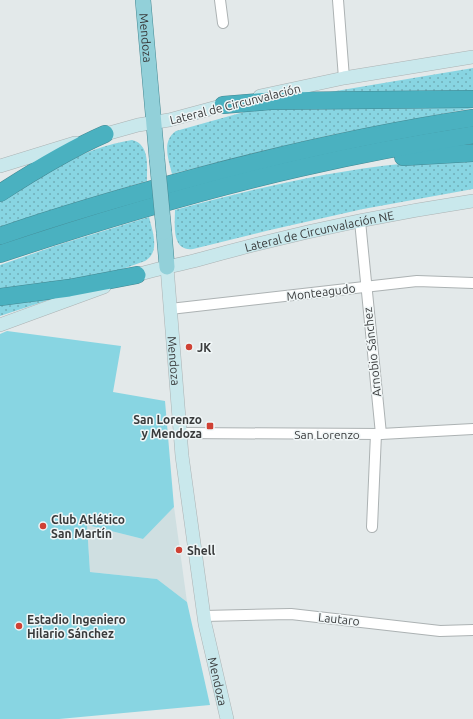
<svg xmlns="http://www.w3.org/2000/svg" width="473" height="719" font-family="Ubuntu,sans-serif">
<defs>
<pattern id="grass-dots" width="8" height="8" patternUnits="userSpaceOnUse"><rect width="8" height="8" fill="#88d5e2"/><path d="M2 2h.1M6 6h.1" fill="none" stroke="#70aeb8" stroke-width="1.8" stroke-linecap="round"/></pattern>
</defs>
<rect width="100%" height="100%" fill="#e3e9ea"/>
<path fill="#cfdfe1" d="M174 507 187 602 157 579 90 572 87 525 143 539Z"/>
<g fill="url(#grass-dots)">
<path d="M473 68V95L324 93Z"/>
<path d="M473 104V108L331 135 258 152 172 174C169 160 161 141 176 131L251 110Z"/>
<path d="M132 140C150 144 147 167 147 181L84 200 0 227V200C41 174 83 148 132 140Z"/>
<path d="M473 160V189L363 209 270 230 193 249C171 252 175 224 175 210 249 190 323 172 400 164 424 162 449 161 473 160Z"/>
<path d="M149 217C152 230 161 252 145 261L117 271 0 292V265L61 244Z"/>
<path d="M70 293 0 316V305Z"/>
</g>
<path fill="#88d5e2" d="M7 331 121 346 113 392 165 401 174 507 143 539 87 525 90 572 157 579 187 602 210 705 59 719H0V334Z"/>
<g fill="none" stroke-linecap="round" stroke-linejoin="round">
<defs>
<g id="street">
<path d="M220 0 223 23"/>
<path d="M338 0 344 78"/>
<path d="M360 221 381 434"/>
<path d="M170 309 417 281 473 283"/>
<path d="M180 433 381 434 473 429"/>
<path d="M372 527 376 434"/>
<path d="M204 616 291 614 440 631 473 630"/>
</g>
<g id="secondary">
<path d="M260 96 344 78 473 57"/>
<path d="M95 137 138 125 169 120 232 103"/>
<path d="M0 166 75 143"/>
<path id="s1" d="M167 267 182 456 205 624 227 719"/>
<path id="s2" d="M128 278C151 269 176 266 201 259 290 234 381 215 473 201"/>
<path d="M0 325 104 287"/>
</g>
<g id="primary">
<path id="s3" d="M143 0 157 159"/>
<path d="M164 232 167 267"/>
</g>
<g id="highway">
<path d="M223 105 270 101 473 99"/>
<path d="M403 157 473 153"/>
<path d="M0 193C34 171 68 150 105 134"/>
<path d="M0 236C66 213 133 194 200 176 290 152 381 132 473 118"/>
<path d="M0 254C99 221 199 191 300 168 357 155 415 144 473 135"/>
<path d="M0 297 69 288 137 275"/>
</g>
</defs>
<use href="#street" stroke="#acb2b3" stroke-width="12"/>
<use href="#secondary" stroke="#acb2b3" stroke-width="14"/>
<use href="#primary" stroke="#448892" stroke-width="16"/>
<use href="#highway" stroke="#448892" stroke-width="18"/>
<use href="#street" stroke="#fff" stroke-width="10"/>
<use href="#secondary" stroke="#c9e8ec" stroke-width="13"/>
<use href="#primary" stroke="#92d0d9" stroke-width="15"/>
<use href="#highway" stroke="#4ab1c0" stroke-width="17"/>
<defs>
<path id="primary-bridge" d="M157 159 164 232"/>
</defs>
<use href="#primary-bridge" stroke="#448892" stroke-width="16" stroke-linecap="butt"/>
<use href="#primary-bridge" stroke="#92d0d9" stroke-width="15"/>
</g>
<g fill="#cf4134" stroke="#f0f6f7" stroke-width="1.5">
<circle cx="189" cy="347" r="4"/>
<rect x="206" y="422" width="8" height="8" rx="2"/>
<circle cx="43" cy="526" r="4"/>
<circle cx="179" cy="550" r="4"/>
<circle cx="19" cy="626" r="4"/>
</g>
<g text-anchor="middle" dominant-baseline="central" stroke-width="3" stroke-linejoin="round" paint-order="stroke">
<g font-size="12" fill="#393b3c" stroke="#f0f6f7">
<text stroke="none"><textPath href="#s3" startOffset="38">Mendoza</textPath></text>
<text transform="translate(235 104) rotate(-14)">Lateral de Circunvalación</text>
<text stroke="none"><textPath href="#s2" startOffset="197">Lateral de Circunvalación NE</textPath></text>
<text transform="translate(321 292) rotate(-7)">Monteagudo</text>
<text transform="translate(372 352) rotate(-96)">Arnobio Sánchez</text>
<text stroke="none"><textPath href="#s1" startOffset="94">Mendoza</textPath></text>
<text x="327" y="434">San Lorenzo</text>
<text transform="translate(339 619) rotate(6)">Lautaro</text>
<text stroke="none"><textPath href="#s1" startOffset="418">Mendoza</textPath></text>
</g>
<g font-size="12" font-weight="bold" fill="#393b3c" stroke="#f0f6f7" text-anchor="start">
<text x="197" y="347">JK</text>
<text x="202" y="419" text-anchor="end">San Lorenzo<tspan x="202" dy="14">y Mendoza</tspan></text>
<text x="51" y="519">Club Atlético<tspan x="51" dy="14">San Martín</tspan></text>
<text x="187" y="550">Shell</text>
<text x="27" y="619">Estadio Ingeniero<tspan x="27" dy="14">Hilario Sánchez</tspan></text>
</g>
</g>
</svg>
